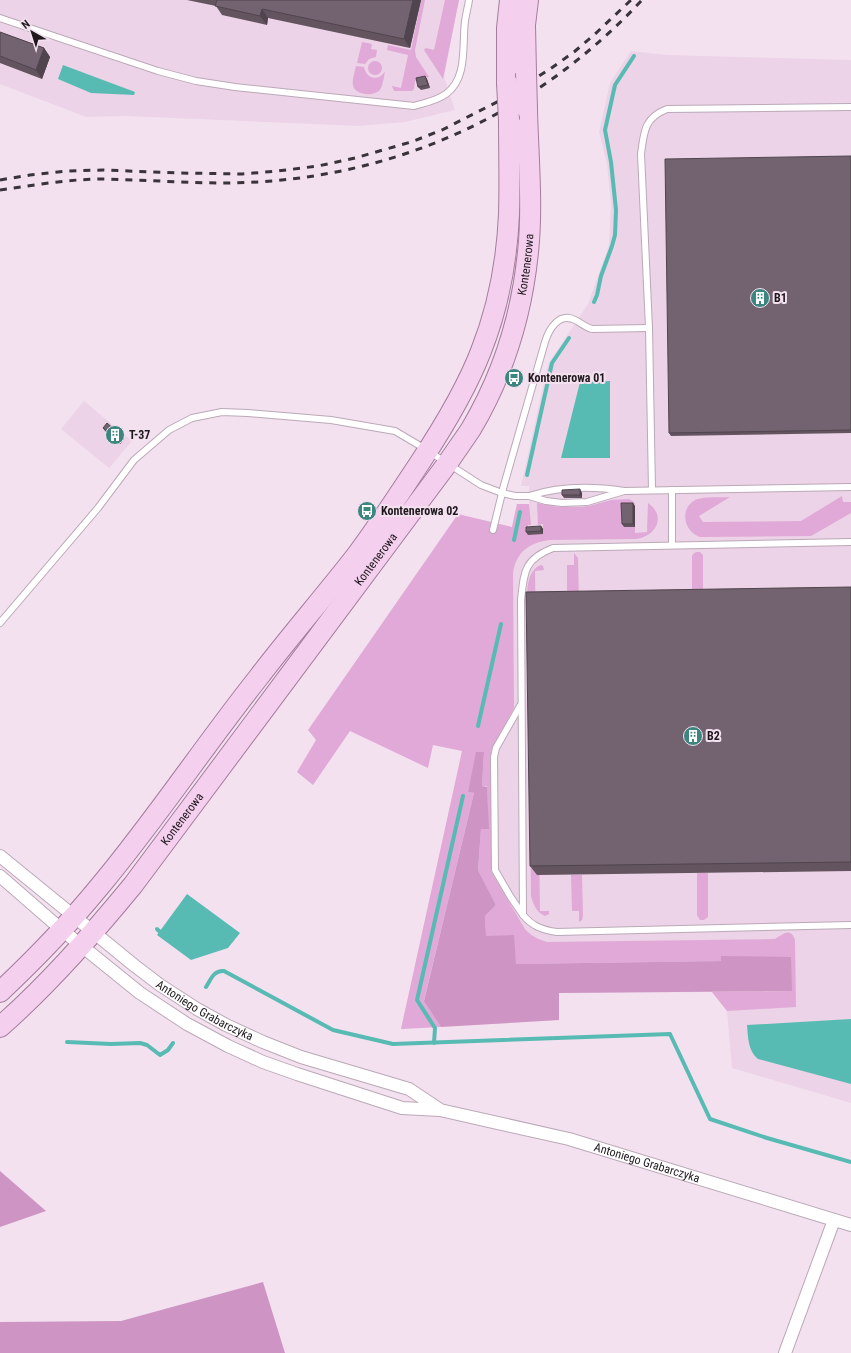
<svg xmlns="http://www.w3.org/2000/svg" width="851" height="1353" font-family="'Roboto Condensed',sans-serif">
<rect width="100%" height="100%" fill="#f4e1f0"/>
<g fill="#ecd3e7">
<path d="M0 0H459L444 77 455 110 405 122 359 126 126 116 86 117 0 84Z"/>
<path d="M631 51 667 55 851 60V1103L732 1068 727 1011 712 992 559 993V1020L401 1029 517 504H529V486H521L548 364 588 304 609 245 611 203 607 164 599 132 610 83Z"/>
<path d="M84 401 132 441 109 468 61 429Z"/>
</g>
<g fill="#e1a9d7">
<path d="M421 0H425L415 50 416 57 429 77 415 81 414 89 412 91H394L392 86 401 88 408 55 387 50 388 45 411 50Z"/>
<path d="M445 0H459L443 79 424 50 426 48 434 50Z"/>
<path d="M362 42 372 44 371 49 377 50 376 57 369 59 365 64 357 63Z"/>
<circle cx="375" cy="68" r="7"/>
<path d="M356 66 364 67C366 79 379 82 385 71 384 77 383 85 380 90 374 97 354 95 353 85 352 79 355 71 356 66Z"/>
<path d="M842 496 843 502H851V513L811 536 700 537C684 532 679 509 695 500 704 496 720 498 730 497L699 516 703 522 801 521Z"/>
<path d="M629 499 634 502 635 506H624V527H635V533L647 532 648 503C667 516 656 537 635 539L549 540C529 543 516 552 513 573L514 708 491 751V869L492 873 525 929C531 936 538 939 547 942L775 939C783 934 791 927 795 940L796 1007 727 1011 712 992 792 991 721 956V961L516 964 486 936 485 916 496 905 478 870 481 829H488L487 786H482L484 753 477 752 468 792 474 793 424 1000 441 1027 401 1029 462 751 433 745 428 768 350 731 313 785 297 772 316 740 308 730 458 514 512 527 517 504H529L531 525H528V535L543 529V524L538 525 537 503 558 507H581L589 506 611 500Z"/>
<path d="M696 552H700L703 555V599H692V556L693 554Z"/>
<path d="M574 553 578 558 579 601H567V565H574Z"/>
<path d="M541 565 543 566 544 570 535 571 540 911H549V914L545 916C537 913 533 904 531 896L527 602C527 590 527 570 541 565Z"/>
<path d="M697 873H708V917L704 920H700L697 915Z"/>
<path d="M571 875H582L583 916 582 920 579 922V911H572Z"/>
</g>
<g fill="#ce95c4">
<path d="M476 752H484L482 786 487 787 489 829H481L478 870 496 905 485 916 486 936 514 935 516 964 721 961V956L791 957 792 991 559 993V1020L441 1027 424 1001 474 793 468 792Z"/>
<path d="M0 1171 46 1211 0 1227Z"/>
<path d="M263 1282 285 1353H0V1322L121 1321Z"/>
</g>
<g fill="#58bbb3">
<path d="M63 65 135 92 134 95 91 93 58 79Z"/>
<path d="M610 381V458H561L580 382Z"/>
<path d="M187 894 240 933 228 948 191 960 157 935Z"/>
<path d="M851 1019V1084L758 1059C748 1051 748 1037 747 1025Z"/>
</g>
<g fill="none" stroke-linecap="round" stroke-linejoin="round">
<g stroke="#58bbb3" stroke-width="4">
<path d="M594 302 597 295 601 276 612 246 615 235 616 210 611 162 605 130 615 85 634 56"/>
<path d="M527 475 552 363 569 338"/>
<path d="M514 540 520 512"/>
<path d="M478 726 501 624"/>
<path d="M157 929 159 931"/>
<path d="M206 987C211 979 214 970 224 971L333 1030 393 1044 670 1034 710 1119 767 1138 851 1162"/>
<path d="M67 1042 111 1044 140 1043 147 1045 160 1055 168 1050 173 1043"/>
<path d="M434 1043 435 1028 417 1000 463 796"/>
</g>
<defs>
<g id="lane">
<path d="M0 18 158 71 196 81 235 87 414 106C424 103 436 101 446 94 468 78 462 45 465 21 466 14 468 7 469 0"/>
<path d="M652 490 649 328 641 154C644 132 644 118 667 109L851 107"/>
<path d="M672 490V545"/>
<path d="M529 496C560 486 592 486 624 491L851 487"/>
<path d="M493 530 504 485 545 342C549 329 559 312 575 320 581 323 585 327 592 329L649 328"/>
<path d="M851 542 553 548C524 559 524 572 521 600L523 915C532 926 542 930 557 932L851 925"/>
<path d="M0 623 98 508 134 460 169 430 192 418 222 412 248 413 331 420 395 431 422 447 481 485 502 493 515 496H529L546 501 562 503 587 502 624 491"/>
<path d="M520 706 496 748 494 757 495 870 510 896 523 915"/>
</g>
<g id="street">
<path id="s1" d="M0 856 135 966 160 985 197 1009 226 1025 263 1042 301 1057 409 1089 439 1109"/>
<path id="s2" d="M0 876 62 930 140 993 187 1024 228 1046 263 1062 297 1074 402 1108 440 1110 569 1139 851 1225"/>
<path d="M785 1353 834 1220"/>
</g>
<g id="primary">
<path d="M526 73 525 25 528 0"/>
<path d="M507 83V28L510 0"/>
<path d="M0 992C35 959 69 924 100 886 156 819 204 746 258 678 290 636 324 597 356 556 379 525 400 493 421 461 444 426 466 390 481 351 498 308 507 260 509 214 510 182 509 151 509 120"/>
<path id="s3" d="M0 1027C49 984 92 935 133 885L447 464C455 452 463 441 471 429 503 375 522 313 528 252 533 206 528 155 527 109"/>
</g>
</defs>
<use href="#lane" stroke="#bba9b7" stroke-width="8"/>
<use href="#street" stroke="#bba9b7" stroke-width="14"/>
<use href="#primary" stroke="#a57c9d" stroke-width="22"/>
<use href="#lane" stroke="#fff" stroke-width="6"/>
<use href="#street" stroke="#fff" stroke-width="12"/>
<use href="#primary" stroke="#f4d0ee" stroke-width="20"/>
<g stroke="#3a3339" stroke-width="3" stroke-dasharray="7 7" stroke-linecap="butt">
<path d="M0 180 30 175 67 171 103 170 180 173 242 174 278 171 318 166 355 158 411 142 442 130 499 101 550 69 574 52 594 35 631 0"/>
<path d="M0 190C34 185 69 179 104 179 146 180 188 183 229 183 389 181 533 117 642 0"/>
</g>
<defs>
<g id="primary-bridge">
<path d="M526 73 527 109"/>
<path d="M507 83 509 120"/>
</g>
</defs>
<use href="#primary-bridge" stroke="#a57c9d" stroke-width="22" stroke-linecap="butt"/>
<use href="#primary-bridge" stroke="#f4d0ee" stroke-width="20"/>
</g>
<g fill="#63545f">
<path d="M187 0H421L410 48 268 18 267 25 222 15 216 6Z"/>
<path d="M0 32 44 48 50 57 42 79 0 63Z"/>
<path d="M425 76 427 79 430 88 421 90 418 87Z"/>
<path d="M851 156V433L671 436 669 433Z"/>
<path d="M103 428 124 439 120 444 105 431Z"/>
<path d="M582 493V498H564L562 495Z"/>
<path d="M635 506V527H624L622 524Z"/>
<path d="M541 526 543 529V534L528 535 526 532Z"/>
<path d="M851 587V871L537 875 530 866Z"/>
</g>
<g fill="#50454e">
<path d="M413 0H421L410 48 404 39Z"/>
<path d="M262 9 268 18 267 25 260 16Z"/>
<path d="M44 48 50 57 42 79 36 70Z"/>
<path d="M425 76 427 79 430 88 428 85Z"/>
<path d="M122 436 124 439 120 444 118 441Z"/>
<path d="M580 489 582 493V498L580 495Z"/>
<path d="M633 503 635 506V527L633 524Z"/>
<path d="M541 526 543 529V534L541 531Z"/>
</g>
<g fill="#73626f" stroke="#50454e">
<path d="M217 0H413L404 39 262 9 260 16 215 6Z"/>
<path d="M0 32 44 48 36 70 0 56Z"/>
<path d="M425 76 428 85 418 87 416 78Z"/>
<path d="M851 156V430L669 433 665 159Z"/>
<path d="M107 423 122 436 118 441 103 428Z"/>
<path d="M580 489V495H562V490Z"/>
<path d="M621 503H633V524H622Z"/>
<path d="M541 526V531L526 532V527Z"/>
<path d="M851 587V862L530 866 526 592Z"/>
</g>
<defs>
<symbol id="building-disc" viewBox="-11 -11 22 22"><circle r="9.5" fill="#3d857f" stroke="#f4e1f0"/><path d="M-4-6H4V6H1V3H-1V6H-4ZM-2.5-4.3h1.7v1.8h-1.7ZM.8-4.3h1.7v1.8H.8ZM-2.5-1h1.7V.8h-1.7ZM.8-1h1.7V.8H.8Z" fill="#fff"/></symbol>
<symbol id="bus-disc" viewBox="-11 -11 22 22"><circle r="9.5" fill="#3d857f" stroke="#f4e1f0"/><path d="M-5-6H5V4H4V6H2V4H-2V6H-4V4H-5ZM-3.5-4V0h7V-4ZM-3.5 1.2v1.5H-2V1.2ZM2 1.2v1.5H3.5V1.2Z" fill="#fff"/></symbol>
</defs>
<g fill-rule="evenodd">
<use href="#building-disc" x="749" y="287" width="22" height="22"/>
<use href="#bus-disc" x="503" y="367" width="22" height="22"/>
<use href="#building-disc" x="104" y="424" width="22" height="22"/>
<use href="#bus-disc" x="356" y="500" width="22" height="22"/>
<use href="#building-disc" x="682" y="725" width="22" height="22"/>
</g>
<g text-anchor="middle" dominant-baseline="central" stroke-width="4" stroke-linejoin="round" paint-order="stroke">
<g font-size="12" fill="#1f191e" stroke="#f4e1f0">
<text stroke="none"><textPath href="#s3" startOffset="937">Kontenerowa</textPath></text>
<text stroke="none"><textPath href="#s3" startOffset="601">Kontenerowa</textPath></text>
<text stroke="none"><textPath href="#s3" startOffset="277">Kontenerowa</textPath></text>
<text stroke="none"><textPath href="#s1" startOffset="257">Antoniego Grabarczyka</textPath></text>
<text stroke="none"><textPath href="#s2" startOffset="722">Antoniego Grabarczyka</textPath></text>
</g>
<g font-size="12" font-weight="bold" fill="#1f191e" stroke="#f4e1f0" text-anchor="start">
<text x="774" y="298">B1</text>
<text x="528" y="378">Kontenerowa 01</text>
<text x="129" y="435">T-37</text>
<text x="381" y="511">Kontenerowa 02</text>
<text x="707" y="736">B2</text>
</g>
</g>
<g transform="translate(32 32) rotate(321)" stroke="#f4e1f0" stroke-width="3" paint-order="stroke">
<path d="M0-3L7 15L0 10L-7 15Z" fill="#1f191e"/>
<text y="-6" font-size="11" font-weight="bold" text-anchor="middle" fill="#1f191e">N</text>
</g>
</svg>
